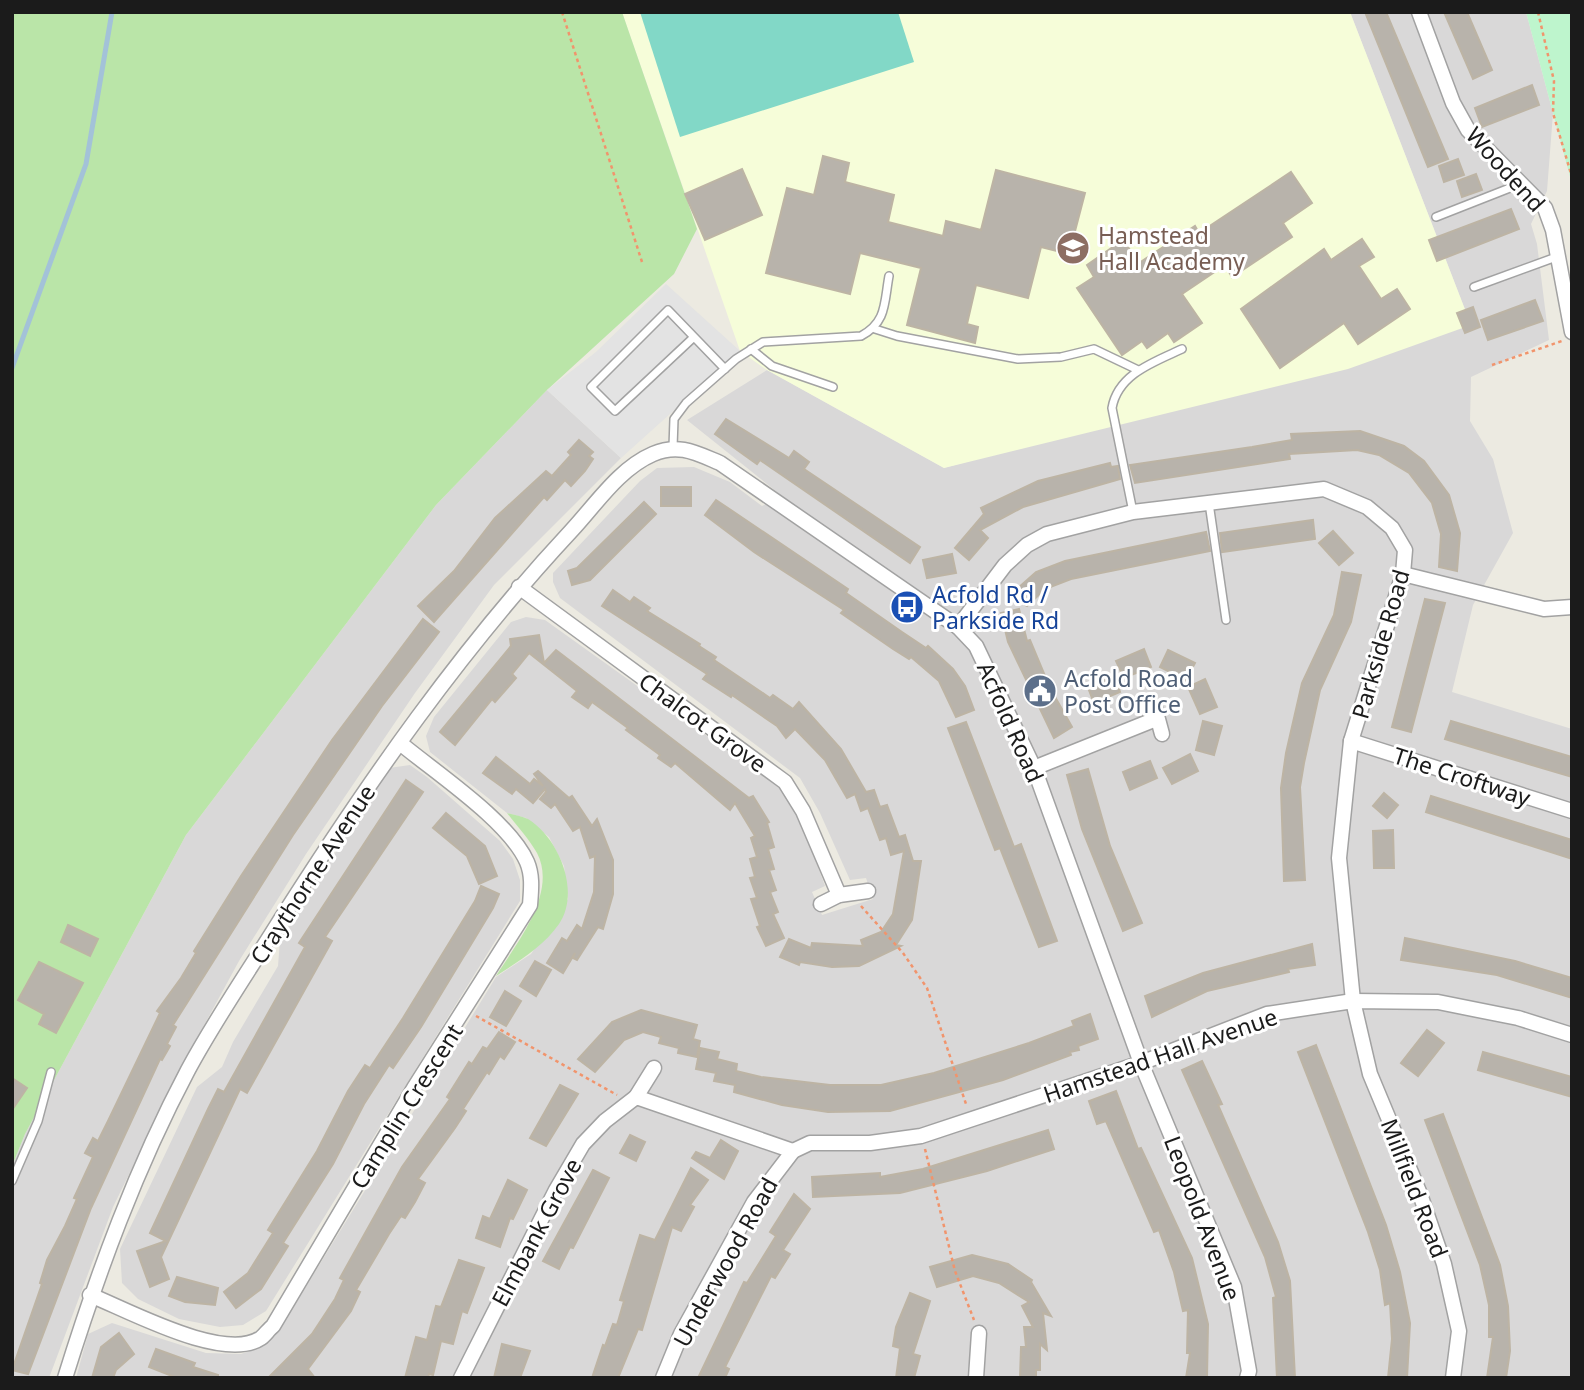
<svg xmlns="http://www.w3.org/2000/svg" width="1584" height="1390" font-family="'Noto Sans',sans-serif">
<rect width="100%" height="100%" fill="#eceae1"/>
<g fill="#d9d8d8">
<path d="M1350 12H1526L1553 113 1547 191 1531 224 1537 244 1549 340 1471 377 1470 421 1493 459 1513 533 1473 605 1452 692 1572 729V1378H76L88 1334 112 1323 206 1353 241 1354 255 1349 283 1324 496 977 531 954 568 899 564 866 549 837 526 818 507 813 430 752 426 736 434 717 511 622 526 617 545 620 780 788 800 818 825 886 812 892 822 915 873 899 866 878 850 880 820 813 800 778 560 598 553 582V573L640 481 657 468 694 467 730 482 762 506 782 496 687 420 767 370 944 468 1471 325Z"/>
<path d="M547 390 621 458 494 585 415 693 306 854 239 961 183 1064 113 1207 49 1378H12V1166L25 1134 186 835 436 505Z"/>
<path d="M410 765 427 777 500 841 513 859 520 880V901L266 1311 243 1325 220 1327 179 1319 138 1299 122 1283 120 1249 197 1087 222 1067 233 1042 278 966 280 940 389 768Z"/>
</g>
<path fill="#f6fdd9" d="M622 12H1350L1471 325 1348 369 944 468 767 370 740 351Z"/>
<g fill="#bae5a8">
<path d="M12 12H622L697 229 674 274 547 390 436 505 186 835 25 1134 12 1166Z"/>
<path d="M507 813C514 815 522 816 528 819 559 838 581 892 559 924 543 947 519 961 496 976 516 944 558 893 537 853 529 839 517 826 507 813Z"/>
</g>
<path fill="#bef5cd" d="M1526 12H1572V184Z"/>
<path fill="#82d8c7" d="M640 12H898L914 62 680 137Z"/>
<path fill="#e3e3e3" d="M666 284 740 351 621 458 547 390 596 352Z"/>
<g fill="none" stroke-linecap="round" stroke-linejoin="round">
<path stroke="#a3c2d8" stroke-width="5" d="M12 368 86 164 112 12"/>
</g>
<g fill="#b8b3ab" stroke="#bdb4a4" stroke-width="2">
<path d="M1365 12H1386L1448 159 1428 167Z"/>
<path d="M1444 12H1467L1492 70 1473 79Z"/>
<path d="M1532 85 1539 105 1482 127 1475 108Z"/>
<path d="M823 156 849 163 845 182 894 195 888 222 943 236 946 221 981 230 996 170 1085 193 1069 254 1041 247 1028 298 976 285 967 324 978 327 975 343 907 325 921 268 860 253 850 294 766 273 787 188 814 195Z"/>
<path d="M1458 159 1464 175 1444 182 1439 166Z"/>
<path d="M742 169 762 215 705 240 685 194Z"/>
<path d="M1291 172 1312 203 1283 223 1292 237 1232 277 1225 265 1182 294 1202 323 1174 342 1168 333 1147 348 1142 341 1122 355 1077 288 1094 277 1087 265 1123 240 1139 263 1195 226 1199 233Z"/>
<path d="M1476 174 1482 190 1462 197 1457 181Z"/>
<path d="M1511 209 1519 229 1437 261 1429 240Z"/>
<path d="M1362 239 1374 257 1359 266 1381 299 1397 289 1410 309 1358 344 1344 323 1280 368 1241 309 1324 249 1331 260Z"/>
<path d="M1535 300 1543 321 1488 340 1481 320Z"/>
<path d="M1473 307 1480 327 1465 333 1457 313Z"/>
<path d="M726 419 789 458 794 451 809 462 804 469 920 547 910 563 760 460 757 464 715 434Z"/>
<path d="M1360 431 1404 446 1424 461 1449 495 1460 533 1457 571 1439 567 1441 534 1432 503 1409 473 1379 455 1357 450 1289 454 1290 459 1135 483 1130 465 1252 447 1292 440 1291 434Z"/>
<path d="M579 440 593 452 589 456 593 459 585 471 571 486 565 480 547 500 544 497 434 622 418 606 454 571 495 518 546 471 552 476 571 455 568 452Z"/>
<path d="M1110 463 1111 467 1118 466 1120 479 1023 507 980 530 988 538 969 560 955 548 984 514 981 508 1038 481Z"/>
<rect x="661" y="487" width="30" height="19"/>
<path d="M716 500 848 589 846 593 902 632 926 648 928 646 953 669 965 686 974 710 956 717 939 681 911 657 909 659 893 649 841 613 844 610 754 552 705 515Z"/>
<path d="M644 502 656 514 590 580 572 585 568 571 577 568Z"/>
<path d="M1313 520 1315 539 1222 552 1220 533Z"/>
<path d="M1333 531 1353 553 1339 565 1319 543Z"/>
<path d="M1206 532 1210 551 1071 579 1045 589 1027 606 1009 596 1036 572 1065 561Z"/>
<path d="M952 554 956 573 927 578 923 560Z"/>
<path d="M1342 572 1361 575 1351 622 1320 690 1304 763 1300 787 1305 880 1284 881 1281 788 1286 753 1302 683 1334 615Z"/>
<path d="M613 590 630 602 634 597 650 608 647 611 700 644 699 646 716 657 714 660 770 698 773 695 793 709 799 702 841 749 866 792 874 790 880 807 887 805 899 837 905 835 913 861H921L912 920 896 945 901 946 859 966 832 967 800 962 799 965 780 957 789 939 811 948 812 943 863 946 861 940 881 932 893 914 904 851 891 855 886 838 880 840 868 808 861 811 855 794 847 798 825 760 795 729 786 738 777 726 732 695 731 697 703 679 707 674 602 606Z"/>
<path d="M1425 599 1445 603 1411 732 1392 727Z"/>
<path d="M1019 609 1027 641 1030 640 1050 688 1072 727 1054 738 1008 642 1001 613Z"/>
<path d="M423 619 439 632 382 706 293 835 173 1025 176 1027 167 1044 170 1046 162 1060 160 1059 91 1208 28 1374 12 1370 42 1284 40 1283 47 1260 65 1226 77 1199 74 1198 93 1157 85 1153 93 1138 98 1141 108 1121 160 1013 157 1011 181 978 196 953 194 951 241 876 332 740Z"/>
<path d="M539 635 544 663 556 650 749 798 753 796 769 822 767 823 774 847 768 849 774 869 769 870 776 890 770 892 778 912 773 914 784 938 766 946 757 927 760 926 751 899 757 898 750 878 755 877 750 859 757 857 751 838 755 836 735 803 730 810 675 763 671 767 658 758 660 755 626 730 628 728 592 702 588 708 572 697 577 691 529 653 512 674 516 678 495 702 492 699 455 745 440 732 511 646 510 639Z"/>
<path d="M1144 649 1151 667 1124 678 1116 661Z"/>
<path d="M1168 650 1195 663 1186 680 1160 667Z"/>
<path d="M1114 674 1120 692 1094 703 1087 685Z"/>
<path d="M1205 679 1217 707 1200 714 1188 687Z"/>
<path d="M1203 721 1222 726 1214 755 1196 750Z"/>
<path d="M1451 721 1572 757V777L1445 739Z"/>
<path d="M966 722 1014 847 1021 844 1057 941 1039 947 1000 848 995 850 948 728Z"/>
<path d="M1190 754 1198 771 1172 784 1163 768Z"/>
<path d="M496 757 530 784 534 779 543 786 534 774 538 771 569 798 572 796 592 826 597 819 613 860V894L603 929 598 927 577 960 573 958 575 953 563 973 547 963 562 938 567 941 577 925 582 929 594 892 595 856 590 858 580 827 573 831 555 804 551 808 540 799 546 792 545 789 533 803 516 789 512 794 483 773Z"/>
<path d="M1150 761 1157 778 1130 790 1123 772Z"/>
<path d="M1088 769 1110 846 1142 923 1123 931 1082 829 1067 775Z"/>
<path d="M406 780 423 792 325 937 332 941 247 1093 240 1089 161 1257 169 1279 150 1287 137 1251 166 1241 150 1233 208 1109 218 1089 224 1092 305 947 299 943Z"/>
<path d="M1384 793 1398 805 1387 818 1373 806Z"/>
<path d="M1431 796 1572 840V859L1426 812Z"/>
<path d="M446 813 485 846 497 876 479 884 467 856 433 828Z"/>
<path d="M1393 830 1394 868H1374L1373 831Z"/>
<path d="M481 886 499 894 493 908 421 1027 393 1068 389 1065 364 1104 333 1164 283 1243 288 1246 261 1289 236 1308 224 1292 248 1273 273 1233 268 1230 317 1151 348 1091 365 1065 370 1068 403 1018 475 901Z"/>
<path d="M68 925 98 939 90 956 61 942Z"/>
<path d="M1405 938 1515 961 1572 978V998L1497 975 1401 960Z"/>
<path d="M1312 944 1315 965 1288 969 1289 972 1207 991 1152 1017 1145 996 1203 973Z"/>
<path d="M535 961 551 970 536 996 520 986Z"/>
<path d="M39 962 83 983 56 1033 39 1024 44 1014 18 1000Z"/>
<path d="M505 991 521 1001 506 1026 490 1017Z"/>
<path d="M641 1010 697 1025 693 1039 700 1041 697 1057 678 1053 679 1048 659 1043 661 1037 643 1032 624 1040 595 1072 578 1059 612 1022Z"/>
<path d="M1090 1014 1098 1039 1078 1046 1079 1050 1070 1052 1071 1055 1003 1080 890 1111 828 1112 782 1105 734 1092 735 1085 714 1081 716 1073 696 1069 700 1048 719 1052 717 1059 737 1064 736 1071 761 1077 830 1085H881L934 1073 1029 1043 1074 1026 1072 1021Z"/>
<path d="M1427 1030 1444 1043 1418 1076 1401 1063Z"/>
<path d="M499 1032 515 1042 504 1059 500 1056 489 1074 487 1072 463 1109 466 1111 455 1128 418 1179 425 1183 415 1202 405 1218 401 1216 389 1234 356 1290 360 1292 351 1311 308 1369 315 1378H268L312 1334 335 1299 344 1280 340 1278 402 1167 450 1099 447 1097 469 1062 472 1064 483 1047 487 1049Z"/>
<path d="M1316 1045 1386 1225 1400 1272 1410 1323 1407 1378H1388L1392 1339 1390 1303 1385 1305 1380 1270 1368 1232 1298 1052Z"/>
<path d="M1483 1052 1572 1077V1097L1478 1070Z"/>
<path d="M1202 1061 1222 1104 1218 1105 1278 1242 1290 1281 1295 1378H1277L1273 1298 1276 1297 1265 1257 1182 1070Z"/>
<path d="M12 1078 27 1088 12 1110Z"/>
<path d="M560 1085 578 1094 546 1146 530 1138Z"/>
<path d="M1116 1091 1138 1149 1141 1148 1192 1258 1208 1324 1207 1378H1186L1190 1353H1187L1188 1310 1183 1311 1174 1272 1159 1230 1154 1232 1106 1121 1097 1124 1089 1101Z"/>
<path d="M1443 1114 1500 1265 1508 1306 1510 1351 1506 1378H1487L1493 1337H1489V1305L1480 1265 1425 1120Z"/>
<path d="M1048 1130 1054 1149 987 1171 900 1193 813 1197 812 1177 880 1173V1177L923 1169Z"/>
<path d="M630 1135 645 1142 636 1161 620 1153Z"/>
<path d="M721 1140 738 1151 724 1179 692 1158 696 1152 710 1158Z"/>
<path d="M691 1168 708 1180 690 1205 694 1207 681 1231 672 1227 642 1330 638 1329 618 1378H592L603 1345 605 1346 613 1324 617 1325 624 1301 620 1300 640 1235 655 1240Z"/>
<path d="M593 1170 609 1178 573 1248 570 1247 559 1269 543 1261Z"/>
<path d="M508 1180 527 1190 513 1219 510 1218 500 1247 476 1238 483 1216 490 1219Z"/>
<path d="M794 1194 810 1209 783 1250 790 1254 775 1278 771 1276 725 1367 729 1369 725 1378H698L744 1282 747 1283 776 1236 770 1232Z"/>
<path d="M972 1255 1008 1264 1032 1280 1031 1282 1051 1316 1043 1313 1047 1350 1040 1344V1370H1036V1378H1020L1021 1347H1026L1024 1327H1033L1022 1306 1029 1302 999 1283 973 1276 937 1287 930 1267Z"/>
<path d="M459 1260 484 1268 467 1313 462 1311 453 1344 441 1341 433 1375 429 1374 428 1378H405L416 1337 427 1340 436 1306 441 1307Z"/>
<path d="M177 1277 218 1288 215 1305 185 1302 169 1296Z"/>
<path d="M910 1293 930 1301 913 1354 920 1356 914 1378H896L900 1348 893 1346 896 1327Z"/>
<path d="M119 1333 134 1354 116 1370 113 1378H92L101 1347Z"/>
<path d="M502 1344 530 1351 520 1378H494Z"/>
<path d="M156 1349 195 1363 193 1367 218 1375V1378H177L149 1367Z"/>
</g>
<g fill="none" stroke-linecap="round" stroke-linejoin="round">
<defs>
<g id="service">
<path d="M1436 217 1520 184"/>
<path d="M1474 287 1559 256"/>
<path d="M875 329 897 336 1018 359 1061 357 1094 349 1138 370"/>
<path d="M694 337 615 411 591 387 668 310 725 369"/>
<path d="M751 349 772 366 833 387"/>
<path d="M673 447 674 419 686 403 736 359 763 342 861 336C887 322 884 303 889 276"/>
<path d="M1209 503 1226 620"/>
<path d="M1133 512 1112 408C1118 374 1154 362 1182 349"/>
<path d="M12 1181 38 1121 51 1072"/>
</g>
<g id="minor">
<path d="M1419 12 1453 103 1468 130 1545 208 1553 230 1572 332"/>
<path d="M1403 574 1544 609 1572 607"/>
<path d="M519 587 785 782 803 811 839 895"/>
<path d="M958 627 1005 565 1027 545 1047 534 1133 512 1324 489 1367 507 1392 528 1405 550 1403 574 1351 741 1339 858 1353 1001 1370 1074 1420 1194 1444 1264 1459 1331 1453 1378"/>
<path d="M1155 708 1162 734"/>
<path d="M1351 741 1572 811"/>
<path d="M1034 768 1156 719"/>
<path d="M821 904 839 895 868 891"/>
<path d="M636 1097 654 1068"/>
<path d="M90 1295C128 1310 224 1363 261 1338 265 1335 269 1329 273 1326L414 1088 530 905C531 891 533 876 527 862 509 821 436 773 400 743"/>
<path d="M65 1378C98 1272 136 1168 188 1070 216 1018 250 969 281 919 368 782 461 649 572 530 596 504 620 468 653 454 679 443 696 453 720 463L958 627 976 646 1034 768 1141 1063 1234 1287 1249 1371 1247 1378"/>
<path d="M461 1378 556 1190 583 1144 605 1121 636 1097 793 1151"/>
<path d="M663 1378 681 1334 754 1202 793 1151 810 1143H870L921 1136 1141 1063 1267 1014 1353 1001 1438 1002 1518 1018 1572 1035"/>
<path d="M976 1378 979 1333"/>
</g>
</defs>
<use href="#service" stroke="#a2a2a2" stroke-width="10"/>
<use href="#minor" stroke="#a2a2a2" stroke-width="17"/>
<g stroke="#f1946c" stroke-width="2.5" stroke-dasharray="3.5 3.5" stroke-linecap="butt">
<path d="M562 12 642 262"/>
<path d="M1538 12 1554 81 1553 113 1572 177"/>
<path d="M1492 365 1562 341"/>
<path d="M861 906 903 953 927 988 966 1104"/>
<path d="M476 1016 617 1095"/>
<path d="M925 1149 955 1271 974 1320"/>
</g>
<use href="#service" stroke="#fff" stroke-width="7"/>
<use href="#minor" stroke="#fff" stroke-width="14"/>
</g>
<defs>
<symbol id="school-disc" viewBox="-11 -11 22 22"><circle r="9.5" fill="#8d6e63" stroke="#fff"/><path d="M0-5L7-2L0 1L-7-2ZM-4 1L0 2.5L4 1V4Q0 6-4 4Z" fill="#fff"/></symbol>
<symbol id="bus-disc" viewBox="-11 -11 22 22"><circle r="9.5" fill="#1a4fb4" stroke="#fff"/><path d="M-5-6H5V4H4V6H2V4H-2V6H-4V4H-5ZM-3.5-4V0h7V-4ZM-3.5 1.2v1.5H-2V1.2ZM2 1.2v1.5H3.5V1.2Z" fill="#fff"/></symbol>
<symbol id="civic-disc" viewBox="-11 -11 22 22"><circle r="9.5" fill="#5c6f8a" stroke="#fff"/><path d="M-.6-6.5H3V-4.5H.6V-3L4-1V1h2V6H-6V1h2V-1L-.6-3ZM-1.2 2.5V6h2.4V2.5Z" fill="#fff"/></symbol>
</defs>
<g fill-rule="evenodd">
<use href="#school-disc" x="1054" y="229" width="38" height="38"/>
<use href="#bus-disc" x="888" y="588" width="38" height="38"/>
<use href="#civic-disc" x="1021" y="672" width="38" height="38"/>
</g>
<g text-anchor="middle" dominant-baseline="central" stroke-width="6" stroke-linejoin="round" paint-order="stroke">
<g font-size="23" fill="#1b1b1b" stroke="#fff">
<text transform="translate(1506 169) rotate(48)">Woodend</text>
<text transform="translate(1380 644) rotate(-74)">Parkside Road</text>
<text transform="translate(703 722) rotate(36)">Chalcot Grove</text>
<text transform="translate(1011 722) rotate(66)">Acfold Road</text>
<text transform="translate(1462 776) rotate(18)">The Croftway</text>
<text transform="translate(312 874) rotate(-57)">Craythorne Avenue</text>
<text transform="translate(1160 1055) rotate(-19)">Hamstead Hall Avenue</text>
<text transform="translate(406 1106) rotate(-58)">Camplin Crescent</text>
<text transform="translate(1415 1188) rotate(69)">Millfield Road</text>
<text transform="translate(1203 1218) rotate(69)">Leopold Avenue</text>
<text transform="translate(536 1232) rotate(-62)">Elmbank Grove</text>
<text transform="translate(725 1262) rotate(-61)">Underwood Road</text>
</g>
<g font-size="23" fill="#785e54" stroke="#fff" text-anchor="start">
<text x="1098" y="235">Hamstead<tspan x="1098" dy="26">Hall Academy</tspan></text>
</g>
<g font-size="23" fill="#164399" stroke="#fff" text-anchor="start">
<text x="932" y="594">Acfold Rd /<tspan x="932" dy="26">Parkside Rd</tspan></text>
</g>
<g font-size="23" fill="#4e5e75" stroke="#fff" text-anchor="start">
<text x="1064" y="678">Acfold Road<tspan x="1064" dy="26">Post Office</tspan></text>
</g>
</g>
<rect width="1584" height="1390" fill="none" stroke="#1b1b1b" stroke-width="28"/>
</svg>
